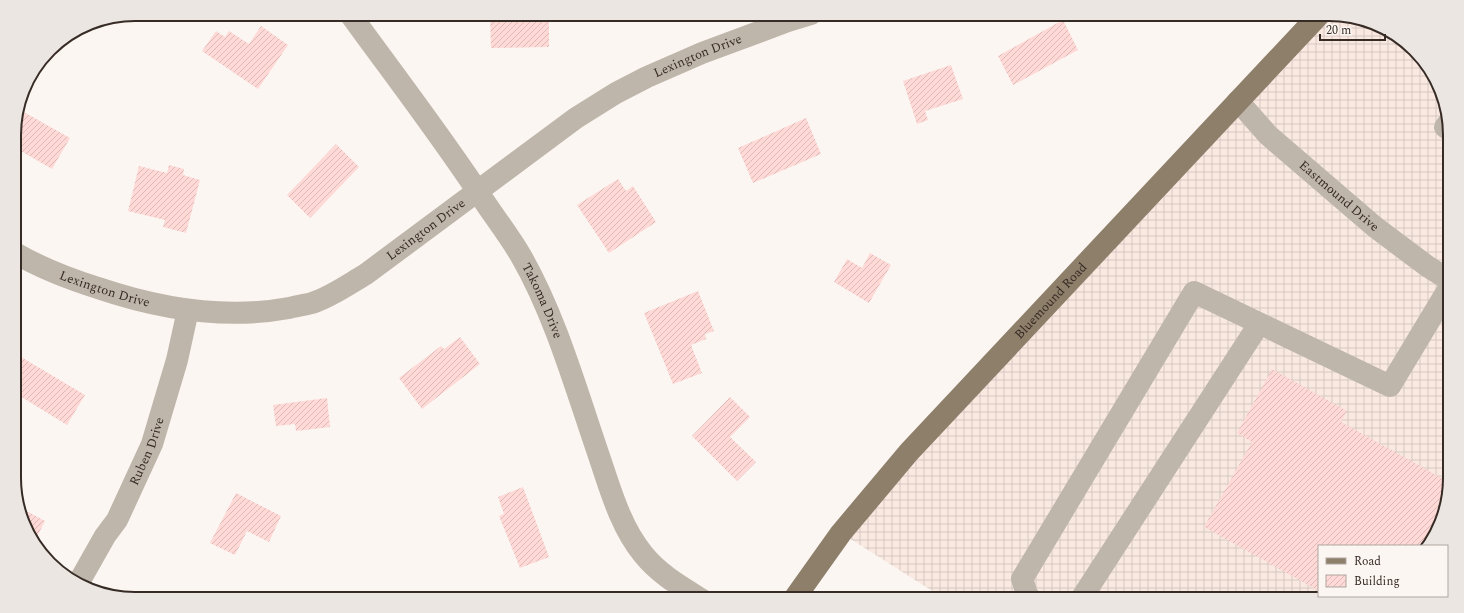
<svg xmlns="http://www.w3.org/2000/svg" width="1464" height="613" font-family="Spectral,serif">
<defs>
<pattern id="industrial-grid" width="8" height="8" patternUnits="userSpaceOnUse"><rect width="8" height="8" fill="#f9e9e1"/><path d="M0 4h8M4 0v8" fill="none" stroke="#d6c8c1"/></pattern>
<pattern id="building-hatch" width="6" height="6" patternUnits="userSpaceOnUse"><rect width="6" height="6" fill="#fed9d6"/><path d="M-1 1l2-2M0 6l6-6M5 7l2-2" fill="none" stroke="#dabab8"/></pattern>
</defs>
<rect width="100%" height="100%" fill="#fcf6f2"/>
<path fill="url(#industrial-grid)" d="M1329 14 1375 23 1425 61 1449 120 1450 478 1441 524 1428 546H1319V596H1345L1336 599H945L841 533Z"/>
<g fill="url(#building-hatch)">
<path d="M541 14H549V47L491 48 490 15Z"/>
<path d="M1063 20 1078 50 1013 85 998 56Z"/>
<path d="M261 26 288 45 258 89 202 51 216 31 225 37 229 31 249 44Z"/>
<path d="M951 65 963 99 925 111 928 120 917 124 903 81Z"/>
<path d="M22 111 70 138 52 169 14 147V127Z"/>
<path d="M806 118 821 154 753 183 738 148Z"/>
<path d="M336 144 359 167 310 218 287 195Z"/>
<path d="M169 165 184 169 183 175 200 180 186 233 163 227 165 220 128 211 139 166 167 173Z"/>
<path d="M618 179 626 191 633 186 656 222 609 253 577 205Z"/>
<path d="M870 253 891 265 869 303 834 282 847 259 862 268Z"/>
<path d="M698 291 714 331 705 334 706 339 691 345 702 373 673 384 644 313Z"/>
<path d="M460 337 480 364 422 409 399 378 441 346 444 349Z"/>
<path d="M16 354 85 395 67 425 15 393V356Z"/>
<path d="M1272 369 1347 411 1341 422 1449 482 1441 524 1428 546H1319V591L1204 527 1252 442 1237 433Z"/>
<path d="M730 397 750 417 730 437 756 462 737 481 692 436Z"/>
<path d="M327 398 330 427 296 431 295 424 276 426 273 405Z"/>
<path d="M523 487 549 557 520 568 499 516 504 514 498 497Z"/>
<path d="M236 493 281 516 269 542 247 531 235 555 210 543Z"/>
<path d="M21 508 45 521 35 541 22 510Z"/>
<path d="M1328 596H1344L1333 599Z"/>
</g>
<g fill="none" stroke-linecap="round" stroke-linejoin="round">
<g stroke="#bfb6ab" stroke-width="22">
<path id="s1" d="M350 14C395 76 442 137 484 201 496 219 510 237 521 256 555 315 576 389 598 453 610 488 620 526 643 554 659 574 680 586 701 599"/>
<path id="s2" d="M1238 101 1268 135 1375 227 1427 266 1449 280"/>
<path d="M1449 122 1445 127 1449 130"/>
<path id="s3" d="M15 253C41 268 69 279 98 288 160 309 224 320 289 308 296 306 305 305 312 303 331 297 349 284 366 274L576 118 616 93 647 77 702 53 788 21 811 14"/>
<path id="s4" d="M79 582 105 536 117 520 152 444 177 360 188 310"/>
<path d="M1031 599 1028 597 1022 579 1194 292 1390 386 1449 288"/>
<path d="M1081 599 1259 324"/>
</g>
<path stroke="#8e7f6b" stroke-width="22" id="s5" d="M794 599 841 533 909 452 1320 14"/>
</g>
<g text-anchor="middle" dominant-baseline="central" stroke-width="3.5" stroke-linejoin="round" paint-order="stroke">
<g font-size="13" fill="#372b25" stroke="#fcf6f2">
<text stroke="none"><textPath href="#s3" startOffset="768">Lexington Drive</textPath></text>
<text stroke="none"><textPath href="#s2" startOffset="139">Eastmound Drive</textPath></text>
<text stroke="none"><textPath href="#s3" startOffset="444">Lexington Drive</textPath></text>
<text stroke="none"><textPath href="#s3" startOffset="97">Lexington Drive</textPath></text>
<text stroke="none"><textPath href="#s5" startOffset="394">Bluemound Road</textPath></text>
<text stroke="none"><textPath href="#s1" startOffset="346">Takoma Drive</textPath></text>
<text stroke="none"><textPath href="#s4" startOffset="148">Ruben Drive</textPath></text>
</g>
</g>
<path d="M0 0H1464V613H0ZM135 21H1329A114 114 0 0 1 1443 135V478A114 114 0 0 1 1329 592H135A114 114 0 0 1 21 478V135A114 114 0 0 1 135 21Z" fill="#ece6e2" fill-rule="evenodd"/>
<path fill="none" stroke="#372b25" stroke-width="2" d="M135 21H1329A114 114 0 0 1 1443 135V478A114 114 0 0 1 1329 592H135A114 114 0 0 1 21 478V135A114 114 0 0 1 135 21Z"/>
<rect x="1318" y="545" width="130" height="52" fill="#fcf6f2" stroke="#ada5a0"/>
<rect x="1326" y="558" width="20" height="6" fill="#8e7f6b" stroke="#ada5a0"/>
<text x="1354" y="565" font-size="12" fill="#372b25">Road</text>
<rect x="1326" y="575" width="20" height="12" fill="url(#building-hatch)" stroke="#ada5a0"/>
<text x="1354" y="585" font-size="12" fill="#372b25">Building</text>
<path d="M1320 34v6h65v-6" fill="none" stroke="#372b25" stroke-width="2"/>
<text x="1326" y="34" font-size="12" fill="#372b25" stroke="#fcf6f2" stroke-width="3" paint-order="stroke">20 m</text>
</svg>
